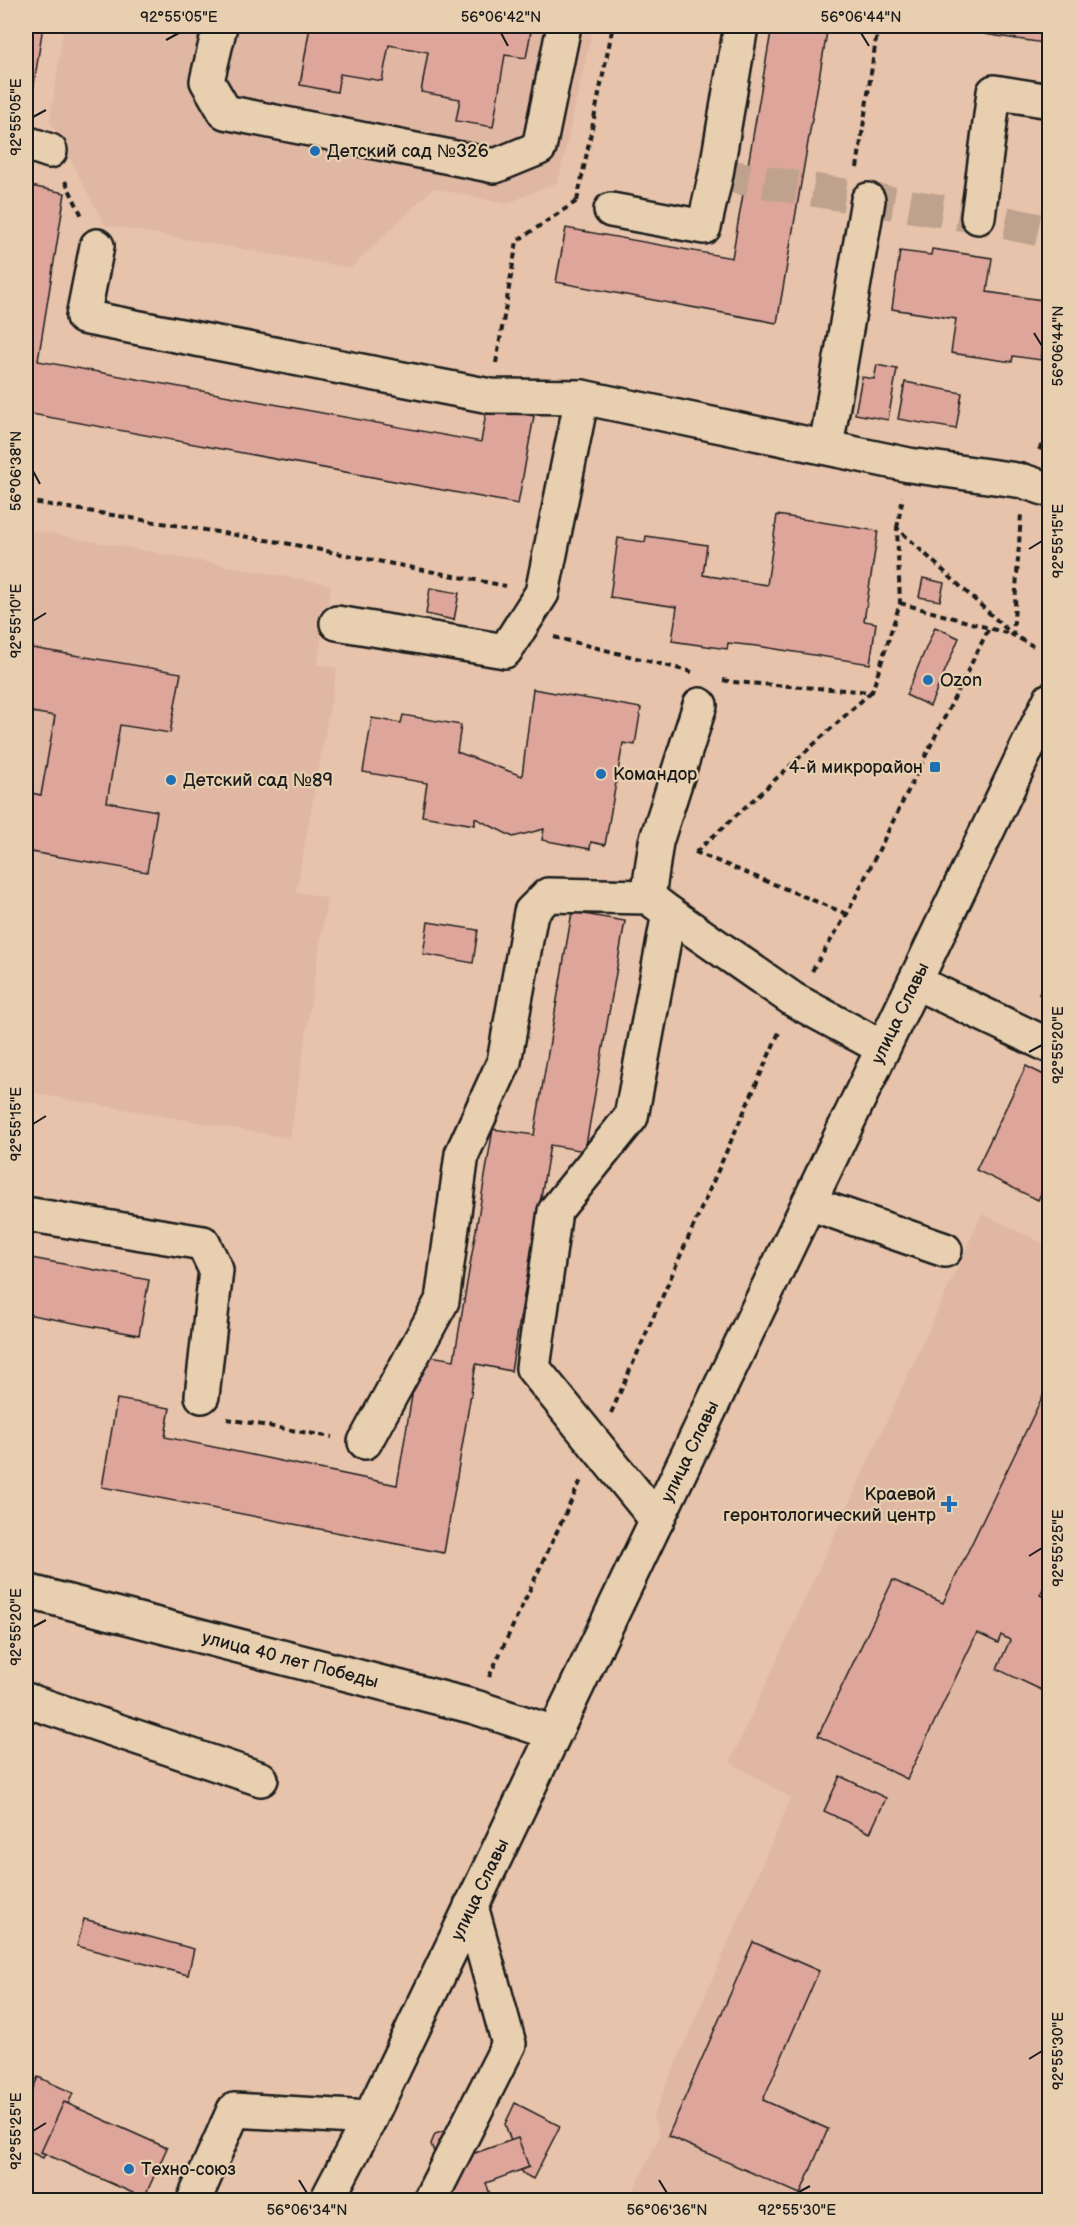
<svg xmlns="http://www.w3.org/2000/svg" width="1075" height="2226" font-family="'Balsamiq Sans',sans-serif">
<rect width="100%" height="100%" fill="#e6c3aa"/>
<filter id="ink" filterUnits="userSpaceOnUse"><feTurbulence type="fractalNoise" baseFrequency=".0167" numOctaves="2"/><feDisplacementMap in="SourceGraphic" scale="12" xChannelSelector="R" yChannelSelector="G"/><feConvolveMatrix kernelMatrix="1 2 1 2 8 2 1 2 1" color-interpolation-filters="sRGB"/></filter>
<g filter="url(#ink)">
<g fill="#e0b7a3">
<path d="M64 26H593L558 182 506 204 433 188 351 268 105 225 50 121Z"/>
<path d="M26 529 331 585 317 664 337 668 296 892 327 898 290 1138 26 1092Z"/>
<path d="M982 1214 1049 1246V2200H629L660 2135 653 2116 791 1798 730 1762Z"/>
</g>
<g fill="#dea59b" stroke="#1c1c1c" stroke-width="1.5">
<path d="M26 26H43L32 97 26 96Z"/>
<path d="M310 26H532L526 58 505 55 493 127 456 121 460 99 421 92 428 52 389 45 382 81 340 74 337 92 300 85Z"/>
<path d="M772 26H828L777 323 556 282 566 228 732 258Z"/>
<path d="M986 26H1050V44L985 34Z"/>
<path d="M26 185 65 193 38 361 481 442 487 407 534 416 518 504 26 413Z"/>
<path d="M932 249 992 258 987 292 1049 301 1041 360 1013 356 1012 362 951 353 956 319 892 309 900 251 931 255Z"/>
<path d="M877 365 897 369 888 420 855 414 862 377 874 379Z"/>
<path d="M905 382 962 393 956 429 898 419Z"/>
<path d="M777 515 878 531 864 621 876 623 870 664 757 646 728 643 727 649 672 641 677 607 610 597 618 538 645 542 646 536 707 545 703 575 767 585Z"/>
<path d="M923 578 944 583 940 601 919 597Z"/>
<path d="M430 588 459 593 454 620 426 614Z"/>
<path d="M935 627 959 638 930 706 906 695Z"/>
<path d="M26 647 181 673 170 733 120 725 107 802 157 811 147 872 26 851V792L41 795 55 716 26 711Z"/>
<path d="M533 689 641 708 635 745 623 743 605 845 591 842 590 849 542 840 544 829 513 837 475 818V825L422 816 427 783 363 772 372 718 401 723 403 715 461 725 457 752 522 776Z"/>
<path d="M572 912 625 921 585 1151 550 1145 511 1371 476 1364 444 1553 102 1487 117 1399 170 1408 165 1437 397 1485 419 1354 454 1360 493 1129 534 1135Z"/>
<path d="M428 922 478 930 473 963 423 954Z"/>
<path d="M1050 973V998L1039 994Z"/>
<path d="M1026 1066 1050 1078V1175L1038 1200 976 1170Z"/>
<path d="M26 1257 149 1280 139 1335 26 1314Z"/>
<path d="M1050 1381V1575L1040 1595 1050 1600V1694L997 1669 1010 1640 1001 1635 998 1643 977 1633 907 1779 818 1736 893 1580 943 1603Z"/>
<path d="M840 1776 886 1798 870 1833 824 1811Z"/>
<path d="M84 1919 194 1949 188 1975 77 1946Z"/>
<path d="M753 1942 819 1971 763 2100 828 2129 800 2194 668 2136Z"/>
<path d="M38 2077 73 2093 43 2158 26 2150V2104Z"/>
<path d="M64 2102 167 2148 144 2198 41 2152Z"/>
<path d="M515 2103 560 2126 533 2179 522 2173 505 2124Z"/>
<path d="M465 2124 475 2153 518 2138 529 2167 486 2183 492 2200H452L431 2144 435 2134Z"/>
</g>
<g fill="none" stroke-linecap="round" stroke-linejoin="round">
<path stroke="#bea28e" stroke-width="33" stroke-dasharray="33 16" stroke-linecap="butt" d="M716 174 978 217 1050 232"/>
<defs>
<g id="minor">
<path d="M220 26 207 81 225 112 495 166 539 148 564 26"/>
<path d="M26 143 50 151"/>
<path d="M611 210 704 227 716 174 741 26"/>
<path d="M978 217 994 92 1050 101"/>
<path d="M97 246 83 317 490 396 582 397 909 465 1023 481 1050 490"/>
<path d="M826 447 868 200"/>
<path d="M337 623 505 651 542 593 582 397"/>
<path d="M648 897 656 842 700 705"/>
<path d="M915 982 1050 1046"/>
<path d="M809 1203 945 1250"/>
<path d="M26 1214 203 1243 216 1270 202 1396"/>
<path d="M365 1442 442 1301 462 1154 504 1062 531 912 548 895 648 897 669 913 794 1000 883 1048"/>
<path d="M657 1520 533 1368 555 1211 631 1117 669 913"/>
<path id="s1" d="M26 1591 475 1707 554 1733"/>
<path d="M26 1700 261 1779"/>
<path d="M194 2200 234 2110 370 2118"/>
<path d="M430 2200 509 2044 471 1906"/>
</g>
<g id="major">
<path id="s2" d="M327 2200 370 2118 1050 700"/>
</g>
</defs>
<use href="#minor" stroke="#1c1c1c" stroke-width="38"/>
<use href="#major" stroke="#1c1c1c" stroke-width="38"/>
<g stroke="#1c1c1c" stroke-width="4" stroke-dasharray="6 4.5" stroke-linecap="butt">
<path d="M857 168 878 26"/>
<path d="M65 181 83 218"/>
<path d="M577 201 613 26"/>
<path d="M496 363 517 241 577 201"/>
<path d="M1039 450 1050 430"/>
<path d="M26 501 285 543 506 586"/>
<path d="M897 528 903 497"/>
<path d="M900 603 989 628"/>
<path d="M554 637 692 672"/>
<path d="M723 680 733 682 872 692 900 603 897 528 1013 635 1033 646"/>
<path d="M695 852 847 914"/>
<path d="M696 852 871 692"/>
<path d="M812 971 847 914 989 628 1013 635 1021 514"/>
<path d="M611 1413 780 1030"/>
<path d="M227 1419 332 1437"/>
<path d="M489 1677 581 1480"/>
</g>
<use href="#minor" stroke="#e7cfaf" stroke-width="33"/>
<use href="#major" stroke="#e7cfaf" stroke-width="33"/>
</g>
</g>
<path fill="none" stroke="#1c1c1c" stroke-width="2" d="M501 33 508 46M861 33 869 46M166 40 179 33M33 117 46 110M1034 333 1042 346M33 471 40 484M1029 549 1042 541M33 621 46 613M1029 1052 1042 1045M33 1124 46 1116M1029 1556 1042 1548M33 1627 46 1620M1029 2059 1042 2051M33 2131 46 2123M299 2180 307 2193M659 2180 667 2193M797 2193 810 2186"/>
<g fill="#1f6fb2" stroke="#e7cfaf" stroke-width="2">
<circle cx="315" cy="151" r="6"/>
<circle cx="928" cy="680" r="6"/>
<rect x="929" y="761" width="12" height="12" rx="3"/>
<circle cx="601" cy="774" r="6"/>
<circle cx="171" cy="780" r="6"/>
<path d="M946 1495h6v6h6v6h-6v6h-6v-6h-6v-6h6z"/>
<circle cx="129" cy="2169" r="6"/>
</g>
<g text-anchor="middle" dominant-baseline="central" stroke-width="4.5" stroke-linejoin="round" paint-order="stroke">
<g font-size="18" fill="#1c1c1c" stroke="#e7cfaf" text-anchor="start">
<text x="327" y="151">Детский сад №326</text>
<text x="940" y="680">Ozon</text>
<text x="923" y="767" text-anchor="end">4-й микрорайон</text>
<text x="613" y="774">Командор</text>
<text x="183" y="780">Детский сад №89</text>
<text x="936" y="1494" text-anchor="end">Краевой<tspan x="936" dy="21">геронтологический центр</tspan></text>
<text x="141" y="2169">Техно-союз</text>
</g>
<g font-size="18" fill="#1c1c1c" stroke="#e7cfaf">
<text stroke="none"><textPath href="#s2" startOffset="1318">улица Славы</textPath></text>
<text stroke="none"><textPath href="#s2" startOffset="832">улица Славы</textPath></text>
<text stroke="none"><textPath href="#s1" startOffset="273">улица 40 лет Победы</textPath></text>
<text stroke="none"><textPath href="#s2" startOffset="346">улица Славы</textPath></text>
</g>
</g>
<rect width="1075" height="2226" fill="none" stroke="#e7cfaf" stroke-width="66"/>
<rect x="33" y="33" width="1009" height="2160" fill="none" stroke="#1c1c1c" stroke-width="2"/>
<g font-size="15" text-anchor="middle" fill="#1c1c1c">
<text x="179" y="22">92°55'05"E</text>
<text x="501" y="22">56°06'42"N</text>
<text x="861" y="22">56°06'44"N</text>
<text transform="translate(16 117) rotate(-90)" y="5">92°55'05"E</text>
<text transform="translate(1058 346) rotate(-90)" y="5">56°06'44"N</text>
<text transform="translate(16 471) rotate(-90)" y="5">56°06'38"N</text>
<text transform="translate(1058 541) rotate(-90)" y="5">92°55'15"E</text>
<text transform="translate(16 621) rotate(-90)" y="5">92°55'10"E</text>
<text transform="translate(1058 1045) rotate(-90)" y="5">92°55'20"E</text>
<text transform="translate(16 1124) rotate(-90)" y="5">92°55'15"E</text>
<text transform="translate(1058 1548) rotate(-90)" y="5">92°55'25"E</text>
<text transform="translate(16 1627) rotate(-90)" y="5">92°55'20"E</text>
<text transform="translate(1058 2051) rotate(-90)" y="5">92°55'30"E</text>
<text transform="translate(16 2131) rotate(-90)" y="5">92°55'25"E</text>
<text x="307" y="2215">56°06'34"N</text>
<text x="667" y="2215">56°06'36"N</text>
<text x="797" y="2215">92°55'30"E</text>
</g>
</svg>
